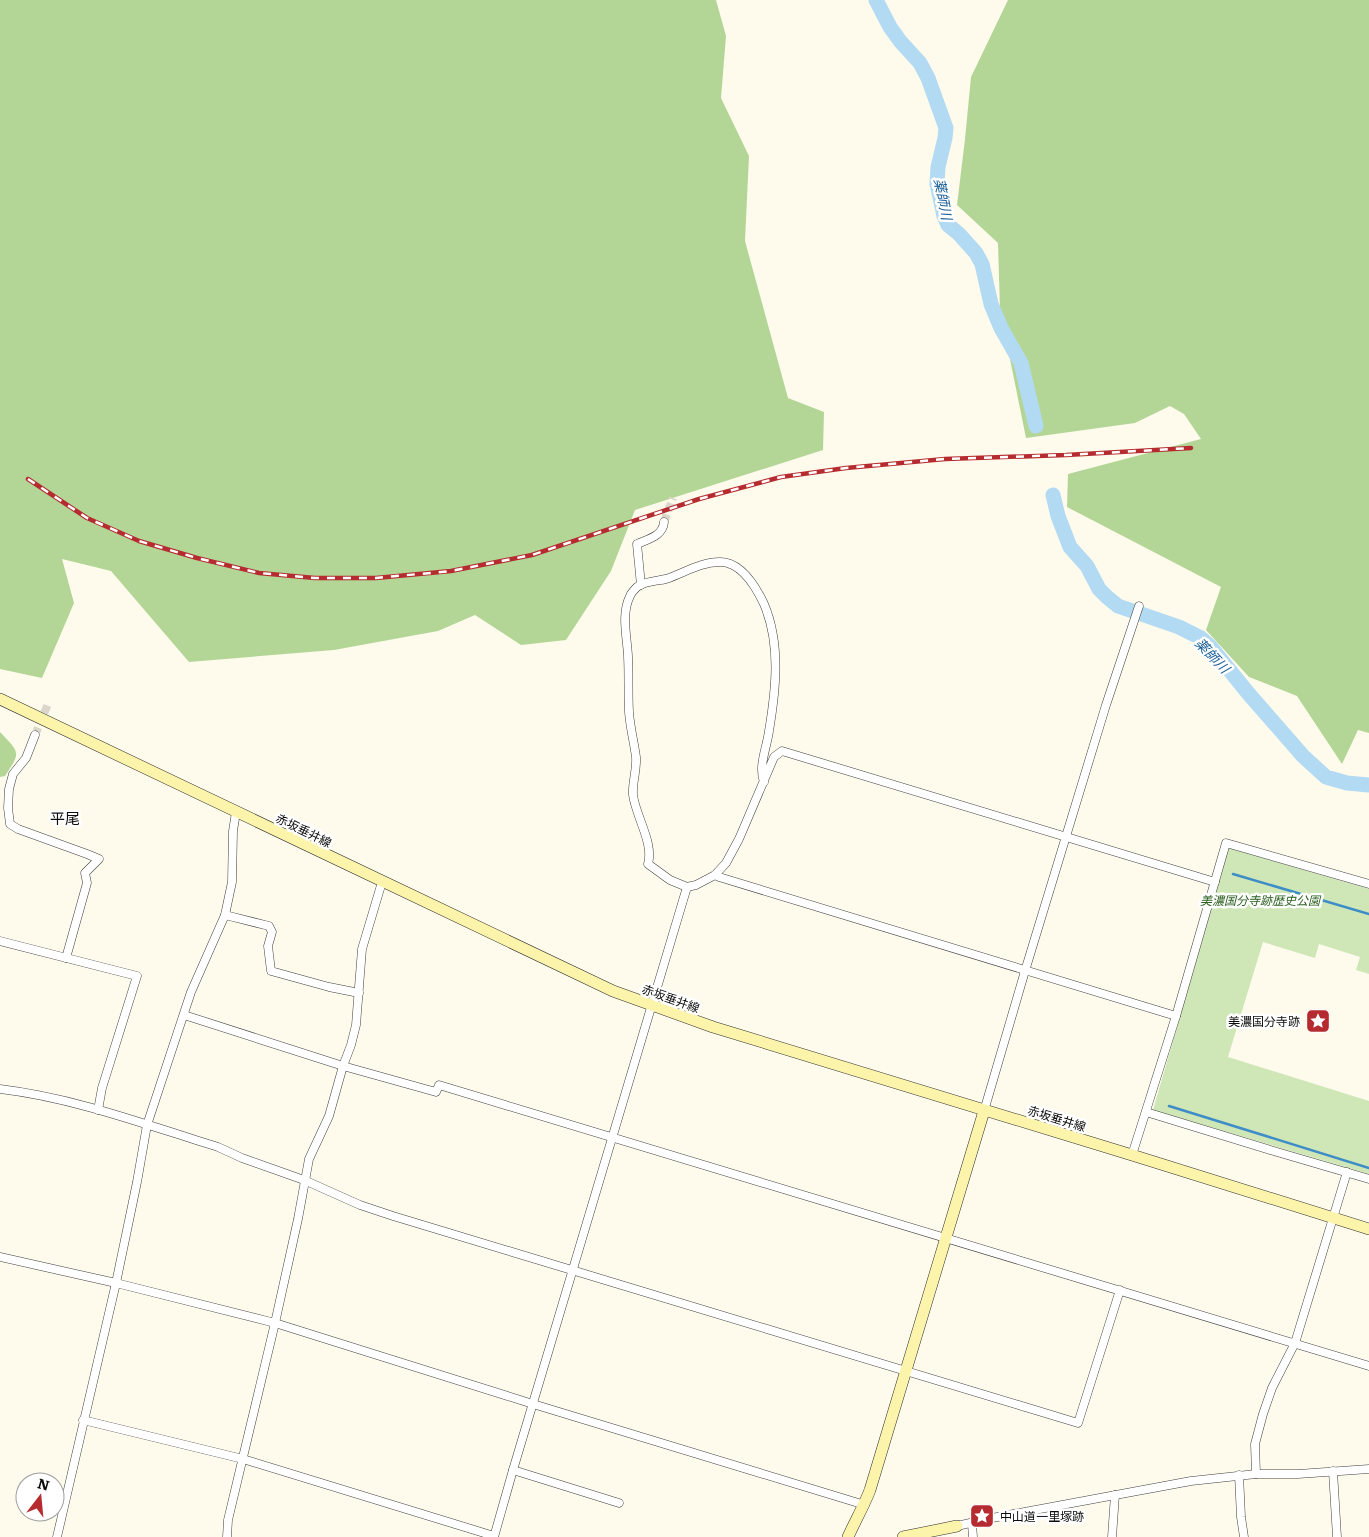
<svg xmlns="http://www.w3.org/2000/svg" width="1369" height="1537" font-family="Literata,'Noto Sans JP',serif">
<rect width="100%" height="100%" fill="#fefbec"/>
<path fill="#cfe6b7" d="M1229 848 1369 889V974L1356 970 1360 957 1319 944 1315 958 1263 942 1228 1057 1369 1101V1174L1153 1110Z"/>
<g fill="#b3d697">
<path d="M0 0H716L726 36 721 98 749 156 745 241 788 398 824 412 823 450 635 510 611 571 566 640 521 645 475 615 438 631 334 650 189 662 111 571 62 559 74 603 42 678 0 669Z"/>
<path d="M1008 0H1369V733L1358 730 1342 764 1297 696 1249 677 1206 630 1221 587 1067 507 1068 474 1201 439 1184 414 1170 406 1135 423 1026 438 1000 310 998 243 957 205 965 139 971 77Z"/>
<path d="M0 732C20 753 21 752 5 776L0 777Z"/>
</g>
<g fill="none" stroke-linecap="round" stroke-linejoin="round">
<g stroke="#3d8dc7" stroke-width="2.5">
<path d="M1233 874 1369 914"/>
<path d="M1169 1106 1369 1168"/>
</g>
<g stroke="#b3daf3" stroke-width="15">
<path d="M876 0 890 27 900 41 920 63 928 78 946 128 945 138 938 167 937 184 944 216 948 225 959 234 976 253 982 264 991 304 1001 328 1021 363 1036 426"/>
<path d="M1053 495 1058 516 1070 547 1087 566 1099 589 1107 597 1118 606 1179 627 1201 638 1210 646 1248 693 1303 756 1326 777 1347 783 1369 785"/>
</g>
<g stroke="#dad7ca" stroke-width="8" stroke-dasharray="8 4" stroke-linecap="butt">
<path d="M664 522 673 498"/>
<path d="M35 735 48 704"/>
</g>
<defs>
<g id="street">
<path d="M641 585 637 544C648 539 663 536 664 522"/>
<path d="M35 735 26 758 13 774 9 789 8 808 10 824 18 829 87 854 99 859 85 873 87 883 66 958"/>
<path d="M764 782C758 766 767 747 769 731 776 689 781 644 764 604 756 587 741 562 720 562 700 562 684 573 666 579 657 581 644 581 637 587 635 589 631 593 630 596 621 614 627 636 628 656 629 674 628 693 629 712 630 727 634 742 636 757 637 770 632 783 633 795 636 817 654 843 648 864L670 880 687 887 696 885 715 875 726 863 739 839 774 757 782 751 1215 882"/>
<path d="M715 875 719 877 1176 1016"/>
<path d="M225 915 269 926 272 932 268 946 271 971 329 987 359 993"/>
<path d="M0 941 137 976 102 1088 98 1110"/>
<path d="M184 1015 343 1066 436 1092 439 1085 1369 1366"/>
<path d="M0 1089C75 1098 147 1125 218 1147L242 1158 304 1180 360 1205 393 1216 1078 1423 1120 1290"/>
<path d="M984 1111 1025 971 1106 705 1139 606"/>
<path d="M1146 1112 1277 1152 1369 1179"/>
<path d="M1132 1155 1176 1016 1226 843 1369 884"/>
<path d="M0 1257 116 1283 275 1323 533 1404 865 1505"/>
<path d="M83 1420 243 1459 494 1536"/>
<path d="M513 1470 619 1503"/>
<path d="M1333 1471 1337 1537"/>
<path d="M1256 1474 1255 1444 1263 1414 1272 1388 1295 1343 1347 1172"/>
<path d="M1239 1475 1241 1517 1244 1537"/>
<path d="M972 1524 973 1537"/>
<path d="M957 1526 992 1518 1191 1481 1256 1474H1298L1369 1469"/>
<path d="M57 1537 116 1283 137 1182 147 1125 191 992 225 915 232 882 233 831 236 812"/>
<path d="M227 1537 228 1520 275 1323 298 1219 309 1159 329 1116 343 1066 351 1045 356 1025 362 949 382 882"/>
<path d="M494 1537 513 1470 687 887"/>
<path d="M1112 1537 1115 1495"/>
</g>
<g id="secondary">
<path d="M0 699 613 991 713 1027 1132 1155 1369 1229"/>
<path d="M848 1537C855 1521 864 1506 870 1490L984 1111"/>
<path d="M903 1537 957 1526"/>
</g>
</defs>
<use href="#street" stroke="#3f3f3f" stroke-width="9"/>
<use href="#secondary" stroke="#2e2e2e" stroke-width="12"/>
<use href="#street" stroke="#fff" stroke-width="8"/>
<use href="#secondary" stroke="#fbf4aa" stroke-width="11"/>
<defs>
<path id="rail" d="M28 479 87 518 139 541 197 558 259 573 315 578H376L451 571 532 555 699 499 781 477 846 468 945 459 1066 455 1191 448"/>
</defs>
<use href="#rail" stroke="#b52b2f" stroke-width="4.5"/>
<use href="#rail" stroke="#fff" stroke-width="2.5" stroke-dasharray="8" stroke-linecap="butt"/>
</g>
<defs>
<symbol id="sight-square" viewBox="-11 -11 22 22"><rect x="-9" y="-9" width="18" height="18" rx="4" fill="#b52b2f" stroke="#fff"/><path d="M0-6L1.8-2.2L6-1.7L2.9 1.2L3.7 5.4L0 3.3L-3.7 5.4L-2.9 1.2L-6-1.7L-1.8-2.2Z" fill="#fff"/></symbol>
</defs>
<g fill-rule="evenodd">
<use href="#sight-square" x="1304" y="1007" width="28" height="28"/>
<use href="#sight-square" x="968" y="1502" width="28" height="28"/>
</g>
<g text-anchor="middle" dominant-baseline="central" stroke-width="5" stroke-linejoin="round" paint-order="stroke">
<g font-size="12" fill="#0c0c0c" stroke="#fff">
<text transform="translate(304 830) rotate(26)">赤坂垂井線</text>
<text transform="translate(671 998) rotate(20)">赤坂垂井線</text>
<text transform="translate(1057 1118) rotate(17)">赤坂垂井線</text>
</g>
<g font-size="12" font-style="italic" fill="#2c6020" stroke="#fff">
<text x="1260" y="900">美濃国分寺跡歴史公園</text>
</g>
<g font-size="12" fill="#0c0c0c" stroke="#fff" text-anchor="end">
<text x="1300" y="1021">美濃国分寺跡</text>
<text x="1000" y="1516" text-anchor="start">中山道一里塚跡</text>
</g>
<g font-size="14" font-style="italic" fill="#1b5f97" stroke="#fff">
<text transform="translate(944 199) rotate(79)">薬師川</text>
<text transform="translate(1213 655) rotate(46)">薬師川</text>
</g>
<g font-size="15" fill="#0c0c0c" stroke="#fff">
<text x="65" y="817">平尾</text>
</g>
</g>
<g transform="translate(40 1497) rotate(16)"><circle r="24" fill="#ffffff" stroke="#9e9e9e"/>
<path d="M0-4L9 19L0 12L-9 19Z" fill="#b52b2f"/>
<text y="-8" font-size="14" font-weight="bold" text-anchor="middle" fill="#0c0c0c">N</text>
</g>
</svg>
